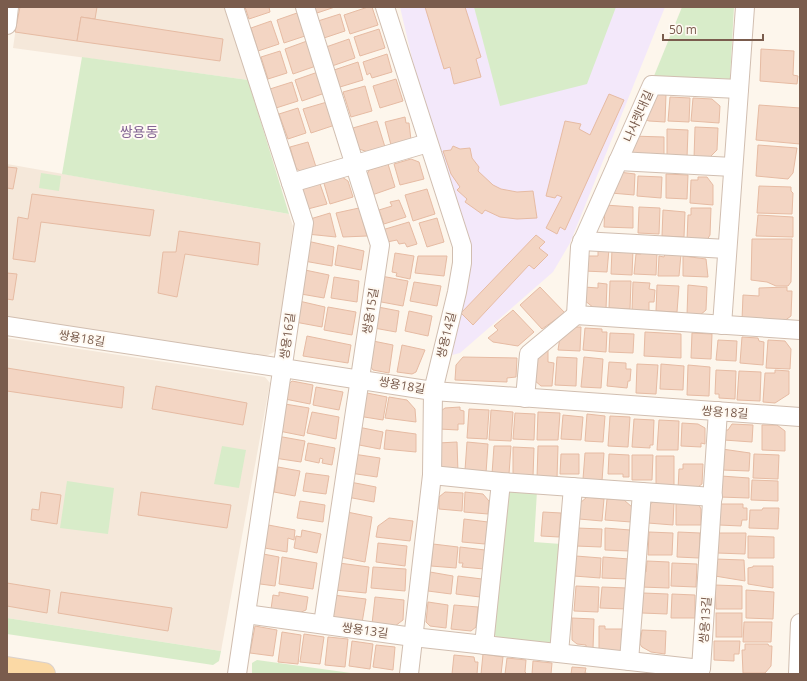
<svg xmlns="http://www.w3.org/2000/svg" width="807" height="681" font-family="'Open Sans','Noto Sans KR',sans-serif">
<rect width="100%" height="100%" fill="#fdf6ec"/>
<g fill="#f5e8da">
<path d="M19 7H224L248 80 13 48Z"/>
<path d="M7 164 289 214 293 226 276 351 264 357 7 318Z"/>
<path d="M7 338 265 377 270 383 221 651 7 618Z"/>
</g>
<path fill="#f3e8fa" d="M400 7H665L570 243 553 272 460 353 452 355 469 274 471 249 425 114Z"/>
<g fill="#d8ecc9">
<path d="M474 7H616L587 84 500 106Z"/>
<path d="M682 7H734L730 79 654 76Z"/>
<path d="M82 57 248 80 289 214 62 174Z"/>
<path d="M41 173 61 176 59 191 39 188Z"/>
<path d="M222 446 246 450 239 488 214 484Z"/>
<path d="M67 481 114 488 108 534 60 528Z"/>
<path d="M514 490 537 491 534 542 561 544 552 647 501 643 494 634 507 493Z"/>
<path d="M7 618 221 651 219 661 213 665 7 634Z"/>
<path d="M257 660 358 674H252V663Z"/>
</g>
<g fill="#f3d5c3" stroke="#e6bba3">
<path d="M20 7H97L95 19 81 17 77 41 15 32Z"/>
<path d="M245 7H269L270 12 249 19Z"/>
<path d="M314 7H335L317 13Z"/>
<path d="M368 7H372L378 25 350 34 344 15Z"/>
<path d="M425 7H465L481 57 476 59 481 77 454 84 450 67 444 69Z"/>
<path d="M297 13 305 36 284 43 277 20Z"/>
<path d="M340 14 345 31 324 38 318 21Z"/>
<path d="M81 17 223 39 220 61 77 41Z"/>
<path d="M271 21 279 44 258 51 251 28Z"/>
<path d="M379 29 385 48 360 56 354 37Z"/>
<path d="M349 39 355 58 332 66 326 47Z"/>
<path d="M307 41 316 66 293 74 285 49Z"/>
<path d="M761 49 794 51 793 75 798 76 797 84 760 81Z"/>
<path d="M280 51 287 73 268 79 261 57Z"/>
<path d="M387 54 392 72 372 78 370 73 367 75 363 62Z"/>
<path d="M358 62 363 80 340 87 334 70Z"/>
<path d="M318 72 325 93 302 101 295 80Z"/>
<path d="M396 79 403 101 380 108 373 86Z"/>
<path d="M292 82 298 101 276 108 270 89Z"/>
<path d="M365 86 372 111 351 117 343 92Z"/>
<path d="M653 93 666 94 665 122 649 121 642 118Z"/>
<path d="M609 94 624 100 565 230 560 227 557 234 546 228 562 197 557 195 555 198 546 196 565 121 581 124 579 129 590 135Z"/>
<path d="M670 97 690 98 689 122 668 121Z"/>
<path d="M693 98 712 99 720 106 719 123 691 121Z"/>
<path d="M327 102 335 125 311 133 303 109Z"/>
<path d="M759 105 800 108V144L756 140Z"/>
<path d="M298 108 306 133 288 139 279 114Z"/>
<path d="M405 117 406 123H409L411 140 391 145 385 122Z"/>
<path d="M377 121 385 147 368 152 359 149 353 128Z"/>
<path d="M695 127 718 128 717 150 709 158H694Z"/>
<path d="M667 129 688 130 687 158 667 157Z"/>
<path d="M631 136 664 137V158L630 156Z"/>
<path d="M308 142 317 170 304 174 296 168 290 147Z"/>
<path d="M758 145 797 148 793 173 788 179 756 176Z"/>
<path d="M453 146 460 149 470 148 472 158 479 167 478 171 493 185 501 189 517 192 533 191 537 218 517 219 500 217 485 210 482 214 465 202 467 199 457 190 460 187 451 174 443 151 451 150Z"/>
<path d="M411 159 419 162 424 179 400 185 394 164Z"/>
<path d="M388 164 395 187 372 195 366 177 369 170Z"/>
<path d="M7 167 17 168 13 189 7 188Z"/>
<path d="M619 172 635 174 634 195 611 193Z"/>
<path d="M666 174 688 175 687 199 666 198Z"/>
<path d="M339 175 348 181 353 197 330 204 323 180Z"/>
<path d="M638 176 662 177 661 198 637 196Z"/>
<path d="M698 177H707L713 185V205L690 203 691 180H698Z"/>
<path d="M319 181 327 204 304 210 302 185Z"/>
<path d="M759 186 791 187V191L793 193 792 214 757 213Z"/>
<path d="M427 189 435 214 413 221 405 195Z"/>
<path d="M32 194 154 210 150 236 41 222 35 262 13 259 18 217 28 219Z"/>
<path d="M399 200 406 217 384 224 379 210 392 206 390 202Z"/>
<path d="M605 205 633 207V228L604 227Z"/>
<path d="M639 207 660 208 659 234 638 233Z"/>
<path d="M359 208 367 236 343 237 336 213Z"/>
<path d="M691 208H711L710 235 707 240H687L688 215H691Z"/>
<path d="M663 210 685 212 684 237 662 236Z"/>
<path d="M330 213 336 237 307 234V220Z"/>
<path d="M758 215 793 217V237L756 236Z"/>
<path d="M437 218 444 242 427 247 419 223Z"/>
<path d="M409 222 417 244 407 247 405 243 399 244 397 240 387 242 382 230Z"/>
<path d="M179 231 260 243 258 265 185 254 177 297 158 293 163 252H176Z"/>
<path d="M536 235 545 242 539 248 548 255 534 269 529 265 473 325 461 313Z"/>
<path d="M752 239H792L791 282 788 286H776L767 282 751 280Z"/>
<path d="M307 241 334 247 332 266 304 261Z"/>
<path d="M338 245 364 251 361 270 335 265Z"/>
<path d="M598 248 609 249 607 272 584 271 586 256H598Z"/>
<path d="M612 249 633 250 632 275 611 274Z"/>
<path d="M641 251 657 253 656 275 634 274 636 254H641Z"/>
<path d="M395 253 414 256 410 279 396 276 397 273 392 272Z"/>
<path d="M665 254H681L679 276H658L659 256 664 257Z"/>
<path d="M418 256H447L444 276 415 273Z"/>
<path d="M683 256 706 259 708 277 683 276Z"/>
<path d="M305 270 329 275 324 298 301 294Z"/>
<path d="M7 273 17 274 13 300 7 299Z"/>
<path d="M381 276 408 281 403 306 376 301Z"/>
<path d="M334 277 359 281 357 302 331 298Z"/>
<path d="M610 281H631L630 309 609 308Z"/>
<path d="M414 282 441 286 437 306 410 301Z"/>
<path d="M633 282 650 283 649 289 655 290 654 302H649V312L632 311Z"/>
<path d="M598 283 607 284 606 309 594 308 584 300V287L598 288Z"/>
<path d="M657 285 679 286 677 312 656 311Z"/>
<path d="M688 285 707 287 706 310 699 316 687 315Z"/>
<path d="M540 287 565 313 542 329 520 305Z"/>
<path d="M787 287V291H792L791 316 783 322 742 320 743 295 759 296V288Z"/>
<path d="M299 301 325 307 322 327 295 322Z"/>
<path d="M328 307 356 312 352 335 324 330Z"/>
<path d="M378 307 399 311 396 332 374 328Z"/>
<path d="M513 310 534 332 518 346 493 342 488 338 498 330 494 326Z"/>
<path d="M409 311 432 316 428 336 405 331Z"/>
<path d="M572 327H581L580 351 558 350 560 337Z"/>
<path d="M585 328 602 329V332H607L606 352 583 350Z"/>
<path d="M645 332 681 334V358L644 356Z"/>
<path d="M610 333 634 334 633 353 609 352Z"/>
<path d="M692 333 712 334 711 359 691 358Z"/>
<path d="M307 336 351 345 348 363 303 356Z"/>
<path d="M742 337 758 338 759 341 764 342 763 365 740 363Z"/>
<path d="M718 340 737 341 736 361 716 360Z"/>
<path d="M768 340 785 341 791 349 790 369 766 368Z"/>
<path d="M373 341 393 345 389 373 373 370 368 363Z"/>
<path d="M402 345 425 350 416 372 412 374 397 372Z"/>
<path d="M548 346V362L554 363 552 386H541L534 380 536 359Z"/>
<path d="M463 357 517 358 516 377 507 378V382L455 380 456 365Z"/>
<path d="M557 357 577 358 576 386 555 385Z"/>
<path d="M584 357 603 359 601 388 581 387Z"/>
<path d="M609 362 626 363V369H631L630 381H628L627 388 607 386Z"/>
<path d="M637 364 658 365 656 394 636 393Z"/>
<path d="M661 364 684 366 683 390 660 389Z"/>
<path d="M688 365 710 367 709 396 687 395Z"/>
<path d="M7 368 124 387 122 408 7 391Z"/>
<path d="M716 370 736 371 735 399 719 398V394H715Z"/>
<path d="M775 370 789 371V394L775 403 763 402 765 373H775Z"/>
<path d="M739 371 761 372 760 401 737 400Z"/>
<path d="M292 381 313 385 310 404 285 399 288 385Z"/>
<path d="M156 386 247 403 243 425 152 409Z"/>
<path d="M316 387 343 392 339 410 313 405Z"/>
<path d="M362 392 387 397 383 420 358 416Z"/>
<path d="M389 397 407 400 415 409 416 422 385 418Z"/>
<path d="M285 404 309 408 304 436 279 431Z"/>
<path d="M460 407V410L464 411V424H458V430L439 429 438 413 445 408Z"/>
<path d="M469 409 489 410 487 439 467 438Z"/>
<path d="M491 410 513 412 511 441 489 440Z"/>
<path d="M312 412 339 417 336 439 307 433Z"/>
<path d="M538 412 560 413 558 440H537Z"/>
<path d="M515 413 535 414 534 440 513 439Z"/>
<path d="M587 414 605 416 603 442 585 441Z"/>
<path d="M563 415 583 417 581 440 561 439Z"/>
<path d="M610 416 630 417 628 447 608 446Z"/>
<path d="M634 419 654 420 653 445H650V448L632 447Z"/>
<path d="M659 420 679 421 678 450H657Z"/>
<path d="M682 423 698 424 705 428V444L701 443V447L681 446Z"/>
<path d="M732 424 753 425 752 442 724 440V430H728Z"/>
<path d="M762 425H777L785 431V451L762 450Z"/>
<path d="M358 427 383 432 380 449 354 444Z"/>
<path d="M386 430 416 434V452L384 449Z"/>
<path d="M277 436 305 441 301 462 274 458Z"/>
<path d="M457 442 458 473 440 468 438 443Z"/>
<path d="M467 442 488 444 486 473 465 470Z"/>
<path d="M308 443 335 448 332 465 322 463 323 459 320 458 319 463 305 460Z"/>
<path d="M494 446H511L509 474H492Z"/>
<path d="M538 446H558L557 478H537Z"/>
<path d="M513 447 534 448 533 477 513 475Z"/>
<path d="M722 449 750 453 749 471 722 470Z"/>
<path d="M585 453H604L602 481 583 479Z"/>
<path d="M353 454 380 458 377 477 350 473Z"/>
<path d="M561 454H579V474H560Z"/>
<path d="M609 454 629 455V477H623V474H608Z"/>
<path d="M754 454 779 455 778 479 753 478Z"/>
<path d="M632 455H653L652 480H632Z"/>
<path d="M656 456H674V487L656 486Z"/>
<path d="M683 464H703L702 484 695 489H678L679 469H683Z"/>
<path d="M278 467 300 471 295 496 274 492Z"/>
<path d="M306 473 329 476 326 494 303 491Z"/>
<path d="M721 476 749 478V498L719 497Z"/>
<path d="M752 480 778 481V501L751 500Z"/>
<path d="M350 482 376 487 374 502 347 497Z"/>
<path d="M41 492 61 495 57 524 31 520 32 509 39 510Z"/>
<path d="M141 492 231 505 227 528 138 515Z"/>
<path d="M445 492 463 493 462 511 439 509V497Z"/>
<path d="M465 492 483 494 489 501 488 514 464 512Z"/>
<path d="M587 497 604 499 602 521 579 519 580 503Z"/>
<path d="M607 499 624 500 632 507 631 522 605 520Z"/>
<path d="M300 501 325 505 323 522 297 518Z"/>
<path d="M654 501 674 502 673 525 648 523 649 505Z"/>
<path d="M676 503H698L701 509V525H676Z"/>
<path d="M720 504H743V508H747V520H742L741 526 719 525Z"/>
<path d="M763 508H779L778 529 749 528 750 510H762Z"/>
<path d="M347 512 372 517 365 562 340 557Z"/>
<path d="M543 512 561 513 559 537 541 536Z"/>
<path d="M389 518 413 521 410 541 376 537 378 526Z"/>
<path d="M464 519 488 522 485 544 462 542Z"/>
<path d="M263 524 295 530 294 540 288 538 287 552 259 547Z"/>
<path d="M577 528 602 529 601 547 576 546Z"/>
<path d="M605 528 630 530 629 551 605 550Z"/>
<path d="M302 530 321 534 317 553 294 548 296 536 301 537Z"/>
<path d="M649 532 673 533 672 555H648Z"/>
<path d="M678 532 700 533 699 558 677 557Z"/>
<path d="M717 533H746L745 554 717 553Z"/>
<path d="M748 536 774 537V558H748Z"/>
<path d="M378 543 407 546 405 566 376 562Z"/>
<path d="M433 544 458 547 456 568 431 566Z"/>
<path d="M460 547 485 550 484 569 462 567 463 563H459Z"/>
<path d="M258 553 279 557 275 586 253 583Z"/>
<path d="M576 556 601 558 600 578 574 576Z"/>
<path d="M282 557 317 563 313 589 279 584Z"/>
<path d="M603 557 629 559 628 579 602 578Z"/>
<path d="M715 559 744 560 745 581 715 576Z"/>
<path d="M647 561 669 562V588L641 587 644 572H646Z"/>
<path d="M339 563 369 567 366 593 335 590Z"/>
<path d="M672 563 697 564 696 587 671 586Z"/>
<path d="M753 566H773V588L748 584V568L753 567Z"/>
<path d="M373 567 406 569 405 591 371 588Z"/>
<path d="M430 572 453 576 451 594 428 591Z"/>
<path d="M458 576 482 579 480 597 456 594Z"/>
<path d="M7 583 50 590 47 613 7 606Z"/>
<path d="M715 585 742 586V609H716Z"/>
<path d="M576 586 599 587 598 612 574 611Z"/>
<path d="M602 587 627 588 626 609 600 608Z"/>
<path d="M746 590 774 592 773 619 746 618Z"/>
<path d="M61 592 172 608 168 631 58 613Z"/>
<path d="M279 592 308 597 306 610 299 613 271 609 273 595 279 596Z"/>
<path d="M643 593 668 594 667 614 642 613Z"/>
<path d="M672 594 695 595V618H671Z"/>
<path d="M333 595 366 599 362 623 331 619Z"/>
<path d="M375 597 404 600 403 620 395 626 372 624Z"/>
<path d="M428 602 448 605 446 628 430 626 426 622Z"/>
<path d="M454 605 478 607 476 627 471 631 451 629Z"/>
<rect x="716" y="613" width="26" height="24"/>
<path d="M572 618 594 619 593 649H586V645L577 644 572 640Z"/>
<path d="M744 622H772L771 642H743Z"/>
<path d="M255 626 277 630 273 656 250 653Z"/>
<path d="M599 626H605V629H624V647L618 653 599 652Z"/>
<path d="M642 630 666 631 665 654 651 652 642 647 640 644Z"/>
<path d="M282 632 301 635 298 664 278 662Z"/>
<path d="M304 634 324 637 320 664 300 662Z"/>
<path d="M328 637 348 639 345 667 325 665Z"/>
<path d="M352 641 373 644 370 669 349 666Z"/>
<path d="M714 641H740L739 654H734V661L714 660Z"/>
<path d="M745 644H768L769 646H772L771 666 765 673H743L742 650H745Z"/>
<path d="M376 645 395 647 393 670 373 667Z"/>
<path d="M483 654 503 657 501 674H481Z"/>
<path d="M454 655 474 657 475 662H478L477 674H452Z"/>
<path d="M507 658 526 660 525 672 527 674H505Z"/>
<path d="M533 661 552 663 551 674H532Z"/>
<path d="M572 667 586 668 585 673 591 674H571Z"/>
</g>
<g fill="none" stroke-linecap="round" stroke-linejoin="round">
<defs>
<g id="minor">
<path d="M234 7 304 223 237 674"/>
<path d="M305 7 380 245 323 624"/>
<path d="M385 7 462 246V263L457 292 433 391 432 475 409 674"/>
<path d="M7 25 9 7"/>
<path d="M618 161 733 167"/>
<path d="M291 183 428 143"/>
<path d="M582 241 727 249"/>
<path d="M576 315 580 247 652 85 739 89"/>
<path d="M722 325 745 7"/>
<path d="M7 326 433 391 800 417"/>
<path d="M525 398 529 354 576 315 800 330"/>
<path d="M432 475 501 482 713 497"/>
<path d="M246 614 413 637 701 669 718 411"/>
<path d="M484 645 501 482"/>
<path d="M559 653 573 487"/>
<path d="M629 661 642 492"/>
<path d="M798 674 800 623"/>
</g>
<path id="major" d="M7 668 44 674"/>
</defs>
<use href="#minor" stroke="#d1beb0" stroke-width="20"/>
<use href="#major" stroke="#dad1cd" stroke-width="24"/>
<use href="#minor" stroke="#fff" stroke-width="18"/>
<use href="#major" stroke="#fbd9a5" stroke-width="22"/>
</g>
<g text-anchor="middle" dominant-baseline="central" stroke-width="4" stroke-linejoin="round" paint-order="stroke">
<g font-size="12" fill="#7a5c4d" stroke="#fffaf3">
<text transform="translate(638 116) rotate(-66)">나사렛대길</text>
<text transform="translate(370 311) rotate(-81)">쌍용15길</text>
<text transform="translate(446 335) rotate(-76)">쌍용14길</text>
<text transform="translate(287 336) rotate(-82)">쌍용16길</text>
<text transform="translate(82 338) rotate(9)">쌍용18길</text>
<text transform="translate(402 385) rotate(10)">쌍용18길</text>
<text transform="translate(725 412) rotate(4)">쌍용18길</text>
<text transform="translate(705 620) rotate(-86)">쌍용13길</text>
<text transform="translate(365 630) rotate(8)">쌍용13길</text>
</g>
<g font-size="14" fill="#846695" stroke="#fffaf3">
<text x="139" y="131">쌍용동</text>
</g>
</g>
<rect width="807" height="681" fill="none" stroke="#7a5c4d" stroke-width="16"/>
<path d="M663 34v6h100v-6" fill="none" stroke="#7a5c4d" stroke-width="2"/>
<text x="669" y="34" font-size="12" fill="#7a5c4d" stroke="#fffaf3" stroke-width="3" paint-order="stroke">50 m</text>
</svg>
